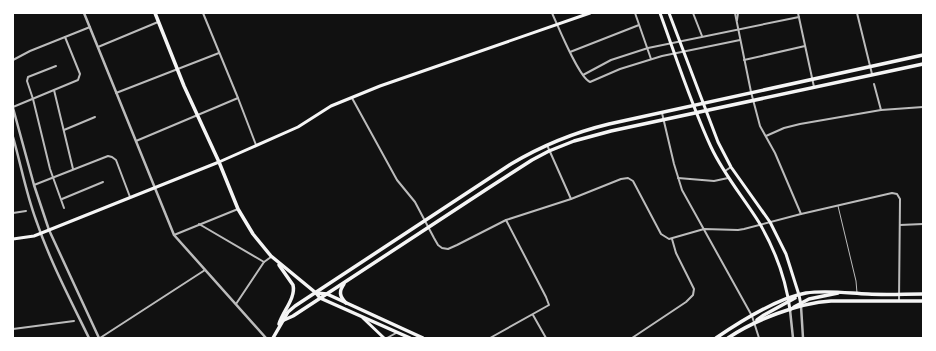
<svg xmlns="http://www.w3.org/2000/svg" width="936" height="351" font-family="Signika,sans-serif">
<rect width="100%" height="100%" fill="#111"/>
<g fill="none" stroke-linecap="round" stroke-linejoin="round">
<path stroke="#bcbcbc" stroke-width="1" d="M838 206 856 281 857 293"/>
<g stroke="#bcbcbc" stroke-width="2">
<path d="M203 13 238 98 256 145"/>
<path d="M552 13C558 26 579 78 590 82L620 69 662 56 740 40"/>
<path d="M635 13 651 59"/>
<path d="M693 13 702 36"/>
<path d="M735 13 751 92 760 126 775 153 801 214"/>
<path d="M798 13 814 87"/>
<path d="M857 13 872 74"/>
<path d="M737 20 738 13"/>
<path d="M98 47 158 22"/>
<path d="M570 52 639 25"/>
<path d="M13 60 30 51 90 27"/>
<path d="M744 60 805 46"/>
<path d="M56 66 28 77 27 81 33 99 50 169 64 208"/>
<path d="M583 75 611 60 648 48 799 17"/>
<path d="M874 84 881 110"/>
<path d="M54 90 73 169"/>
<path d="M116 93 219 53"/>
<path d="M352 98 397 180 415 202 434 238 438 245 442 248 448 249 457 245 506 220 571 199 621 179 628 178 633 181 661 234 669 239 704 229 738 230 744 229 801 214 892 193 897 194 900 199 899 301"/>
<path d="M13 107 78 80 80 74 65 37"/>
<path d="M662 113 674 164 682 190 752 316 759 338"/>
<path d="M64 130 95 117"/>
<path d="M766 136 784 128 800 124 881 110 923 107"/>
<path d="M136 141 238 98"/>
<path d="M547 145 571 199"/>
<path d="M725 171 731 167"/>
<path d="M678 178 714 181 728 178"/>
<path d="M34 185 108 156 112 157 116 160 130 197"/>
<path d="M62 199 103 182"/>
<path d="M13 213 26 211"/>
<path d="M199 224 264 262"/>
<path d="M900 225 923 224"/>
<path d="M174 235 238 209"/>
<path d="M236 304 264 262 271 257"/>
<path d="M533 315 546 338"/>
<path d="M13 329 74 321"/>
<path d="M100 338 205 270"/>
<path d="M387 338 396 333"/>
<path d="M490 338 549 305 546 297 506 220"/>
<path d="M632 338 686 302 693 295 694 289 676 253 672 239"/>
</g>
<g stroke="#bcbcbc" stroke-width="2.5">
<path d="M84 13 174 235 266 338"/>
<path d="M13 108 34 185 49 230 99 338"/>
<path d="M13 137C21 165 26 193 36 220 50 261 70 299 89 338"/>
<path d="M801 306 803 338"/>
<path d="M790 310 793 338"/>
</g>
<g stroke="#f5f5f5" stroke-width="3">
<path d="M660 13C676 57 691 104 711 147 724 175 744 198 760 224 775 250 786 280 790 310"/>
<path d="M669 13 718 142 731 167 770 222 786 254 799 295 801 305"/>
<path d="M13 239 34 236 219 162 298 127 331 106 380 86 590 13"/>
<path d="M363 318 384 338"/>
</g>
<g stroke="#f5f5f5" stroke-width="3.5">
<path d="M155 13 184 86 219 162 238 209 253 234 271 256 316 293 320 298 410 338"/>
<path d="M279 265 293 285C296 298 283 311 279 324"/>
<path d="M344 284C339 291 339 296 346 303"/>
<path d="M316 293 327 294 423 338"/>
<path d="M794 307 809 299 838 293"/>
<path d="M284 320 293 316 490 187 532 160 549 151 574 141 611 131 923 64"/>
<path d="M757 320 764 315 795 298"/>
<path d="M273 338 288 312 295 306 511 164C543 145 572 133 609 124L923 55"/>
<path d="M716 338C741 321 777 298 806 293 826 290 847 293 868 294 886 295 905 294 923 294"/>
<path d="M728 338C755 320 798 303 831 301H923"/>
</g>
</g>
<rect width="936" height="351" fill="none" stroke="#ffffff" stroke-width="28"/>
</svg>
